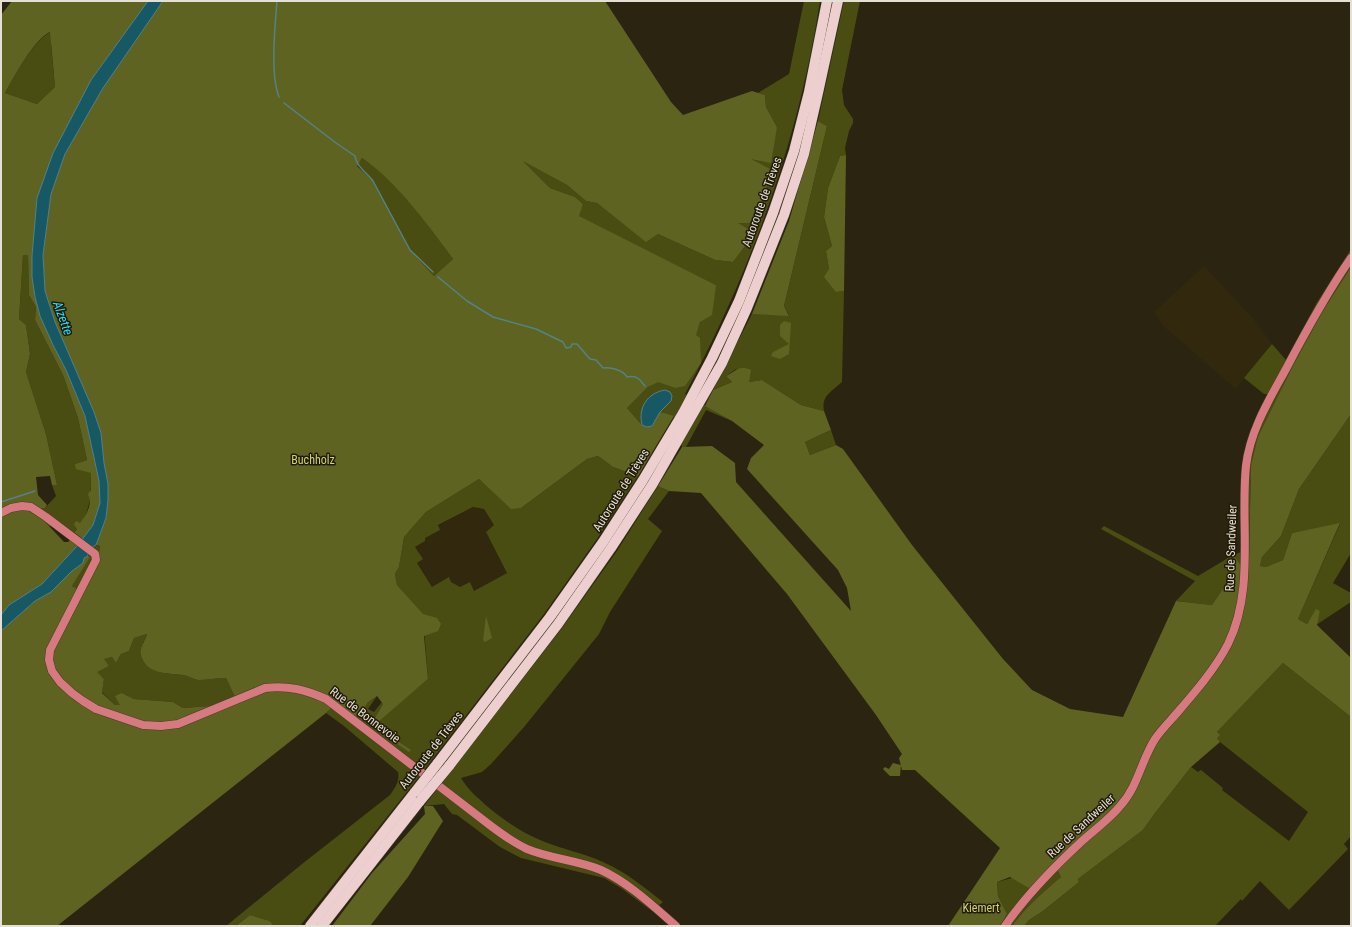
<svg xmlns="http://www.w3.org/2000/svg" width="1352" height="927" font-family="'Roboto Condensed',sans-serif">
<rect width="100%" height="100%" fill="#2a2411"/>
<g fill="#31280e">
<path d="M1204 266 1252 317 1272 344 1236 389 1163 326 1154 312Z"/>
<path d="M473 507 484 509 494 525 486 532 507 573 474 591 470 582 460 587 451 582 449 578 432 587 417 562 415 547 425 541V538L440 529 438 526Z"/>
</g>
<g fill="#4a4d11" fill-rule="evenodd">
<path d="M804 1H820C799 139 751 271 685 394L732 421 706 410 686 447H682L674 416 642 425 627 408 648 387 658 381 675 388 700 322 716 285 578 216 583 204 575 197 550 188 522 160 567 185 586 201 597 203 646 241 658 234 715 260 733 262 749 241 750 230 737 223 758 213 772 171 749 158 777 127 766 107 765 95 758 93 789 74Z"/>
<path d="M844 1H860L842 90 844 105 853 119V123L849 131 845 148 846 155 840 156 828 188 824 217 832 246 826 251 829 269 836 292 844 291 842 382C831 392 821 396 824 411L801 405 762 380 749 382 736 369 726 376 732 382 713 390 752 314 789 315 784 306 827 126 818 121Z"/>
<path d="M51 32V46L55 87 37 104 5 93C14 77 34 39 51 32Z"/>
<path d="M362 158C399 183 427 224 453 259L434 276 410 250 373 181 357 165Z"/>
<path d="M1351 249V253L1291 351 1316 304Z"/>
<path d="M23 255H28L29 295 36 307 35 320 63 375 78 418 87 460 75 464 91 473C91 496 91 514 74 532L83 539 78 545 53 522 50 527 31 507 45 508 56 496 52 485H57L46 434 26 372 30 354 26 325 19 319Z"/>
<path d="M1351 263V267L1324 309 1251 466 1249 558 1246 562 1247 485 1253 443 1267 411 1291 363Z"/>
<path d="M1272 344 1286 360V363L1269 394H1264L1244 378Z"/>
<path d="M1351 414V553L1333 583 1351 593V602L1316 625 1320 611 1316 610 1307 624 1298 619 1340 524 1292 533 1283 560 1266 567 1260 566 1262 557 1281 536 1299 489Z"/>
<path d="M831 430 836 445 810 455 805 442Z"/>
<path d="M598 456 613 467 638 476 597 539 544 614 418 778 300 926H274L270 921 250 915 236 926H226L302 864 390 795C395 788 400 781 398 772L344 726 326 713 335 703H367L377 696 368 709 374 712 382 702 383 704 371 724 411 750 376 726V723L428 679 423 615 397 585 395 574 399 567 404 537 426 512 479 479 511 508H521L587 459ZM473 507 484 509 494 525 486 532 507 573 474 591 470 582 460 587 451 582 449 577 432 587 417 563 423 559 415 547 425 541V538L440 530 438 525Z"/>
<path d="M658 486 669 491 648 519 662 531 610 612 599 634 562 680 524 727 491 764 482 772 461 778C468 790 478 798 488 807 511 826 531 838 559 847 575 852 591 856 605 863 626 872 645 888 663 902L652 911 621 888 604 878 521 858 500 847 457 815 452 814 444 804 424 806 562 628 617 551Z"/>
<path d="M1104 526 1198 576 1233 555 1241 552 1242 567 1234 557 1228 581 1212 605 1176 601 1195 581 1101 529Z"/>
<path d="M94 545 100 546 99 553 80 592 72 586 89 557V552Z"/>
<path d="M147 634 143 643 142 658C153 675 165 673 183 675 188 676 193 679 198 680 207 680 217 678 226 678L235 697 210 706 183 708 173 702 134 699 122 693 120 705H115L102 692 104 679 96 672 109 666 103 659 112 657 116 663 121 654 129 651 134 638Z"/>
<path d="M1283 663 1351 717V836L1344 844 1348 849 1289 910 1260 881 1242 901 1241 899 1215 926H1024L1029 920 1043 911 1079 882 1078 879 1143 830 1155 813 1191 767 1198 772 1201 770 1223 788 1222 790 1289 841 1308 812 1220 742 1217 738V732Z"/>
<path d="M1055 866 1061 877C1043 892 1026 907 1012 926H1000L1007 914 998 896 997 882Z"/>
</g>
<g fill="#5f6321" fill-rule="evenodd">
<path d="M12 1H148L91 80 37 198 32 256V277L35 297 40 316 53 345 66 370 85 416 99 481 100 503 93 525 83 539 74 532 77 529 74 524 76 521 80 523C86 515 93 505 88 494L91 490V473L76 469 75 464 87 460 78 418 63 375 35 320 36 307 29 295 28 255H23L19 319 26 325 30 354 26 372 46 434 57 485H52L50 476 36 477 38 495 47 505 45 508H32L64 542H68L71 539 78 545 42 584 9 605 1 615V15ZM50 32 55 87 37 104 5 93C14 77 34 39 50 32Z"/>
<path d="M163 1H605L671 102 683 115 752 91 765 95 766 107 777 127 771 163 751 159 772 170 758 213 749 223H738L750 230 749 241 733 262 715 260 658 234 646 242 597 203 586 201 567 185 523 161 550 188 575 197 583 204 579 216 716 285 712 315 700 322 696 335 700 338 701 363 685 386 675 388 658 382 648 387 627 408 642 425 647 427 652 426 660 412 674 416 638 476 613 467 598 456 587 459 521 508 511 509 479 479 426 512 404 537 399 567 395 574 397 585 423 614 437 618 441 624 438 631 424 636 428 679 377 723 376 726 411 750 409 752 372 727 373 721 383 704 377 696 367 703 360 716H353L335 704 326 713 57 926H1V631L35 601 51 592 72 571 83 563 84 558 88 556 90 557 72 586 80 591 99 553 100 546 96 545 106 518 108 500V484L104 463 101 433 94 412 55 322 45 291 43 255 51 194 65 154 103 88ZM362 158C398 183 427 224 453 259L434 276 410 250 373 181 357 166ZM147 634C145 641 138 650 142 658 149 675 168 673 183 675 188 676 193 679 198 680 207 680 217 678 226 678L235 697 210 706 183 708 173 702 134 699 122 693 115 696 120 705H115L102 693 104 679 97 672 109 666 104 659 112 657 116 663 121 654 129 651 134 638Z"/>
<path d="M818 121 827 126 784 306 789 316 752 314 789 221Z"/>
<path d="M846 155 844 291 836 292 824 277 829 269 826 251 832 246 824 217 828 188 840 156Z"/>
<path d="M1351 267V414L1299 489 1281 536 1262 557 1260 566 1266 567 1283 560 1292 533 1340 523 1298 619 1307 624 1316 609 1320 611 1317 625 1351 658V717L1283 663 1217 732 1220 735 1217 738 1220 742 1191 767 1155 813 1143 830 1078 879 1079 882 1043 911 1029 920 1024 926H1012C1026 907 1043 892 1061 877L1055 866 1029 888 1010 877 997 882 998 896 1007 914 1000 926H948L1000 848 915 770H902L899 758 902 754 876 715 787 594 701 493 669 491 658 486 682 447 712 446 735 463 736 482 851 611 847 588 838 570 747 469 751 458 764 445 732 421 705 406 713 390 732 382 726 376C737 371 738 365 751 370L749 382 762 380 801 405 824 411 831 430 805 442 810 455 836 445 843 449 912 545 1003 659 1032 690 1070 709 1123 717 1176 601 1212 605 1228 581 1234 556 1242 567 1249 558 1251 466 1258 437 1294 364 1324 309Z"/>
<path d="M784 321 791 323 789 354 780 359 771 356 773 352 789 344 780 336V325Z"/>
<path d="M486 616 492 638 485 642 483 640Z"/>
<path d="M893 763 901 765 900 776H890L883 769 885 767 889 769Z"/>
<path d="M424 806H433L443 821 408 877 370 926H332L372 873 425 814Z"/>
<path d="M250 915 270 921 274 926H236Z"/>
</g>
<g fill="#165964" stroke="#548286">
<path d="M148 1H163L103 88 65 154 51 194 43 255 45 291 55 322 94 412 101 433 104 463 108 484V500L106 518 96 545C92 546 87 552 88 556L84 558 83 563 72 571 51 592 35 601 1 631V615L9 605 42 584 78 545 93 525 100 503 99 481 85 416 66 370 53 345 40 316 35 297 32 277V256L37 198 53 153 91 80Z"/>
<path d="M665 390 670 392 672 396 671 401 660 412 652 426 647 427 642 425C638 408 647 393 665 390Z"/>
</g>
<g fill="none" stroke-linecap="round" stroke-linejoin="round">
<g stroke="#548286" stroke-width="1.5">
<path d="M277 1C275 26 270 74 279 97"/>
<path d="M284 103 336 143 355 156C356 166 367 173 373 181L410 250 433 272"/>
<path d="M438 277 467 301 493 317 536 329 563 342 566 348 571 347 572 344H577L590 359 596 360 603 368C611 367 623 370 627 377 637 375 639 379 645 386"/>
<path d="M1 502 35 491"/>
</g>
<defs>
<g id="secondary">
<path d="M1 513 11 508 22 506 31 507 46 517 95 554 96 560 50 650 49 660 52 671 60 682 72 693 83 701 96 709 143 725 161 726 178 724 265 688C288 685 306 690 326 699L491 826C503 835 514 843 527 849 551 859 577 860 601 870 629 883 653 906 676 926"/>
<path d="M1005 926C1027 894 1053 868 1081 842 1094 830 1110 819 1121 805 1138 786 1141 761 1155 739 1161 730 1170 721 1177 713 1196 691 1215 669 1228 644 1255 589 1240 524 1246 466 1250 431 1269 400 1286 369 1306 331 1326 294 1351 258"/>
</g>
<g id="highway">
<path d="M437 764 550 617 603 542 643 480 683 413 712 358 739 301 773 213 794 151 809 92 827 1"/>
<path d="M449 766 558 624 611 548 652 485 722 363 747 308 784 215 804 154 818 93 838 1"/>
<path d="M310 926 415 792"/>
<path d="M322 926 420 801"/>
</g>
</defs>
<use href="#secondary" stroke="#443e2c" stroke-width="9"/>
<use href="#highway" stroke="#443e2c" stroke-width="11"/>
<use href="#secondary" stroke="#d77a80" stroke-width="8"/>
<use href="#highway" stroke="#edcfcf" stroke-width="10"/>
<defs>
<g id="highway-bridge">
<path d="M415 792 437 764"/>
<path d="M420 801 449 766"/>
</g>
</defs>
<use href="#highway-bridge" stroke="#443e2c" stroke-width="11" stroke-linecap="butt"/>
<use href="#highway-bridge" stroke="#edcfcf" stroke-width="10"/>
</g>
<g text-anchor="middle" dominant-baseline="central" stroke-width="3" stroke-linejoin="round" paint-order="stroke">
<g font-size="12" fill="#e4e0d4" stroke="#211a08">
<text transform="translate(762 202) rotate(-70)">Autoroute de Trèves</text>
<text transform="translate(621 490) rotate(-58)">Autoroute de Trèves</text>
<text transform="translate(1231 548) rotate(-88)">Rue de Sandweiler</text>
<text transform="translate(365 715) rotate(37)">Rue de Bonnevoie</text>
<text transform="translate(431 750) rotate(-52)">Autoroute de Trèves</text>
<text transform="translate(1081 826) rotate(-43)">Rue de Sandweiler</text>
</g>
<g font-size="12" fill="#cfd863" stroke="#211a08">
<text x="313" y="460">Buchholz</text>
<text x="981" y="908">Kiemert</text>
</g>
<g font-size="13" font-style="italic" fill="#1ee0fb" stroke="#211a08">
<text transform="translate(63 318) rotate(70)">Alzette</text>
</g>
</g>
<rect width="1352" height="927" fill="none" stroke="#e4e0d4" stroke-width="4"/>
</svg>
